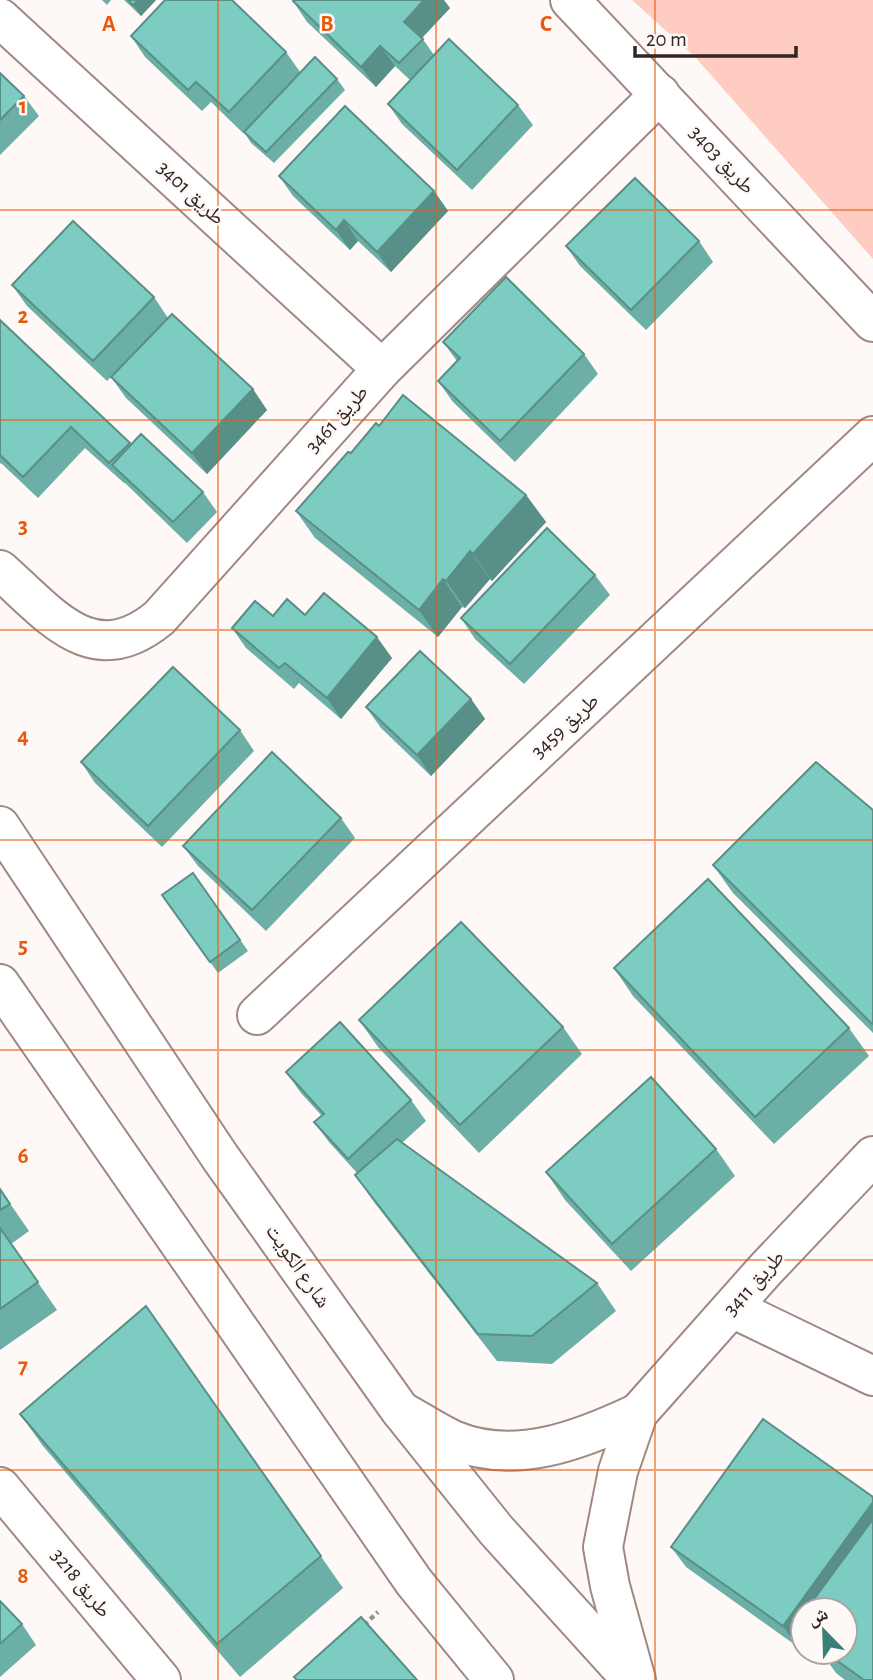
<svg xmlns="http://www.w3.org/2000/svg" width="873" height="1680" font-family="'Alegreya Sans','Noto Naskh Arabic',sans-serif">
<rect width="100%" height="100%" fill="#fef8f7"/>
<path fill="#feccc0" d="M632 0H873V259L696 58Z"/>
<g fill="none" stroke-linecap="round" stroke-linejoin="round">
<defs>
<g id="street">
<path d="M570 0 873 322"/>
<path d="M0 18 382 369"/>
<path d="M0 570C50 614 92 673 159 618L382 369 660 94"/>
<path d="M257 1015 873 436"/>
<path d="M732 1308 873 1376"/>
<path d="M401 1411C418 1420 435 1432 453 1440 515 1466 581 1440 638 1413"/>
<path d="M0 1487 161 1680"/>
<path d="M636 1680 610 1586 603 1547 618 1471 638 1413 765 1270 873 1156"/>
</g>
<g id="secondary">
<path d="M0 826 220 1157 400 1410 496 1530 632 1680"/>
<path d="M0 984 414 1582 494 1680"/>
</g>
</defs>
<use href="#street" stroke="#a18983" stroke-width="42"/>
<use href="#secondary" stroke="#a18983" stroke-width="42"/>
<path stroke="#99918f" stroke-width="4.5" stroke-dasharray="5 3.5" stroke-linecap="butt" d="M364 1625 378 1612"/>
<use href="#street" stroke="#fff" stroke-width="38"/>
<use href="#secondary" stroke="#fff" stroke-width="38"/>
</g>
<g fill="#6cafa6">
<path d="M102 0H111L107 5Z"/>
<path d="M124 0H156L141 16Z"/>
<path d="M293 1 450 8 422 38 434 55 518 105 533 125 472 190 402 124 388 104 410 80 395 66 376 87 307 22Z"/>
<path d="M131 36 286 52 300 72 337 79 345 90 274 163 251 143 244 132 243 133 211 102 202 111 145 57Z"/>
<path d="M0 73 24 96 39 116 0 155Z"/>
<path d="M279 176 434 191 448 211 391 272 358 241 350 250 293 196Z"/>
<path d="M699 241 713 262 646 330 580 266 566 246Z"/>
<path d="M12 285 154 297 168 318 267 410 207 474 126 398 111 377 107 381 27 306Z"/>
<path d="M0 320 131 444 203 492 217 512 187 543 125 483H124L85 448 38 498 1 463 0 464Z"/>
<path d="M443 342 584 354 598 374 515 462 453 402 438 381 457 361Z"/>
<path d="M379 426 526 495 546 522 492 581 490 579 465 608 462 607 438 637 315 538 296 511Z"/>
<path d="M595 575 610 595 524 684 475 639 461 618Z"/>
<path d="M305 615 392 658 341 719 299 683 294 689 246 648 232 628 273 616Z"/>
<path d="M471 699 485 719 431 776 381 728 366 707Z"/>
<path d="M240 730 254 751 162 847 95 783 81 762Z"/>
<path d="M873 810V1033L733 893 713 865Z"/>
<path d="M341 818 355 838 266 931 198 866 183 846Z"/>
<path d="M193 873 248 951 218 973 162 895Z"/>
<path d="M614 968 849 1028 869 1056 774 1144 633 996Z"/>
<path d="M359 1020 563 1027 582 1054 479 1153 378 1047Z"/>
<path d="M286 1072 411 1100 426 1121 402 1143 597 1283 616 1311 552 1364 497 1361 374 1202 355 1175 357 1173 329 1142 314 1122 322 1116 301 1093Z"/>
<path d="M716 1149 735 1176 631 1271 565 1200 546 1172Z"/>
<path d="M0 1189 29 1231 11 1244 57 1310 0 1350Z"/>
<path d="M146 1306 343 1588 240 1677 43 1446 20 1414Z"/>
<path d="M763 1419 873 1680H845L836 1673 821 1652H845L803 1610V1640L798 1647 686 1567 671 1547Z"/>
<path d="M0 1601 22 1624 36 1645 0 1677Z"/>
</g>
<g fill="#588f87">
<path d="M138 0H156L141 16 133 5Z"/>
<path d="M424 0H444L450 8 418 42 404 22Z"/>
<path d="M380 46 395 66 376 87 361 67Z"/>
<path d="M434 191 448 211 391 272 377 252Z"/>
<path d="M344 220 358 241 350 250 336 230Z"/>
<path d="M253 389 267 410 207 474 192 453Z"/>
<path d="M526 495 546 522 492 581 473 554Z"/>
<path d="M470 551 490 579 465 608 446 581Z"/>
<path d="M443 579 462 607 438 637 419 610Z"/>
<path d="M377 637 392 658 341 719 327 698Z"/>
<path d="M471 699 485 719 431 776 417 755Z"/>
<path d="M873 1502V1542L824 1610H803V1623L799 1620 803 1626V1640L798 1647 783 1626Z"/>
</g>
<g fill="#7dccc1" stroke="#588f87" stroke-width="2">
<path d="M128 0H138L133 5Z"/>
<path d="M165 0H232L286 52 229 112 196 82 188 90 131 36Z"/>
<path d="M294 0H424L404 22 423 39 399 63 380 46 361 67 293 1Z"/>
<path d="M449 39 518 105 457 170 388 104Z"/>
<path d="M315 57 337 79 266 152 244 132Z"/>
<path d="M0 73 24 96 0 120Z"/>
<path d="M345 106 434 191 377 252 344 220 336 230 279 176Z"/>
<path d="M635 178 699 241 631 310 566 246Z"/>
<path d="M73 221 154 297 93 361 12 285Z"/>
<path d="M506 277 584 354 500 441 438 381 460 358 443 342Z"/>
<path d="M172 314 253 389 192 453 111 377Z"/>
<path d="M0 320 130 443 109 463 71 427 23 477 0 455Z"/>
<path d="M403 395 526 495 473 554 470 551 446 581 443 579 419 610 296 511 348 452 351 453 376 423 379 426Z"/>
<path d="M141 434 203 492 173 522 112 465Z"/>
<path d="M547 528 595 575 510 664 461 618Z"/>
<path d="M324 593 377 637 327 698 285 663 279 668 232 628 255 601 273 616 287 599 305 615Z"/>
<path d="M420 651 471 699 417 755 366 707Z"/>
<path d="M173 667 240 730 148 826 81 762Z"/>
<path d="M272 752 341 818 252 910 183 846Z"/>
<path d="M816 762 873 810V1023L872 1024 713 865Z"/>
<path d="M193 873 240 940 210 962 162 895Z"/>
<path d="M708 879 849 1028 755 1117 614 968Z"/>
<path d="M461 922 563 1027 460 1125 359 1020Z"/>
<path d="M340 1022 411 1100 348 1159 314 1122 324 1114 286 1072Z"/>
<path d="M651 1077 716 1149 612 1244 546 1172Z"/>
<path d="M397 1139 597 1283 532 1336 478 1334 355 1175Z"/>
<path d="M0 1189 10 1204 0 1210Z"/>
<path d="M0 1228 38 1282 0 1309Z"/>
<path d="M146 1306 321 1556 217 1644 20 1414Z"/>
<path d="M763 1419 873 1497V1502L783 1626 671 1547Z"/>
<path d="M873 1519V1680H864L825 1652H845V1610H806Z"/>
<path d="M0 1601 22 1624 0 1644Z"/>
<path d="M803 1614V1623L799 1620Z"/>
<path d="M361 1617 417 1680H297L294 1677Z"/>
</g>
<path fill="none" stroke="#e8590c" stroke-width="2" stroke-opacity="0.55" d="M218 0V1680M436 0V1680M655 0V1680M0 210H873M0 420H873M0 630H873M0 840H873M0 1050H873M0 1260H873M0 1470H873"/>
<g text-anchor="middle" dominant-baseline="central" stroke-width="5" stroke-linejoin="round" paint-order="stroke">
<g font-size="21" fill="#302623" stroke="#fef8f7">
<text transform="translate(722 160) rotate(47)">طريق 3403</text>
<text transform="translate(191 193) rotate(43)">طريق 3401</text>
<text transform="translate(337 419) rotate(-48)">طريق 3461</text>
<text transform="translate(565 726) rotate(-43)">طريق 3459</text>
<text transform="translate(298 1266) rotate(55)">شارع الكويت</text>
<text transform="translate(754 1283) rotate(-48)">طريق 3411</text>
<text transform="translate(81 1583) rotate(51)">طريق 3218</text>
</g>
</g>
<g font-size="23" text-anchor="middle" font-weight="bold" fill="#e8590c" stroke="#fef8f7" stroke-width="5" stroke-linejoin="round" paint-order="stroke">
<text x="109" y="31">A</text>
<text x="327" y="31">B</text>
<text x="546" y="31">C</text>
<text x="23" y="113">1</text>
<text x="23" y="323">2</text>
<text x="23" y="533">3</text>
<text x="23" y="743">4</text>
<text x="23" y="953">5</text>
<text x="23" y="1163">6</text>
<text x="23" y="1373">7</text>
<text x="23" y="1583">8</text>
</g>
<g transform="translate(824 1631) rotate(337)"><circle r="33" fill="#fef8f7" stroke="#aca4a2" stroke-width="2"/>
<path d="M0-5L12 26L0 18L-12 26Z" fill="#397f77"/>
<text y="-10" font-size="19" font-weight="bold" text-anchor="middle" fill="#302623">ش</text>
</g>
<path d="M635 46v10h161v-10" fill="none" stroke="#302623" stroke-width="3.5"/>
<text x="646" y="46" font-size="21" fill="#302623" stroke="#fef8f7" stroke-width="5" paint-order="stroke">20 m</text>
</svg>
